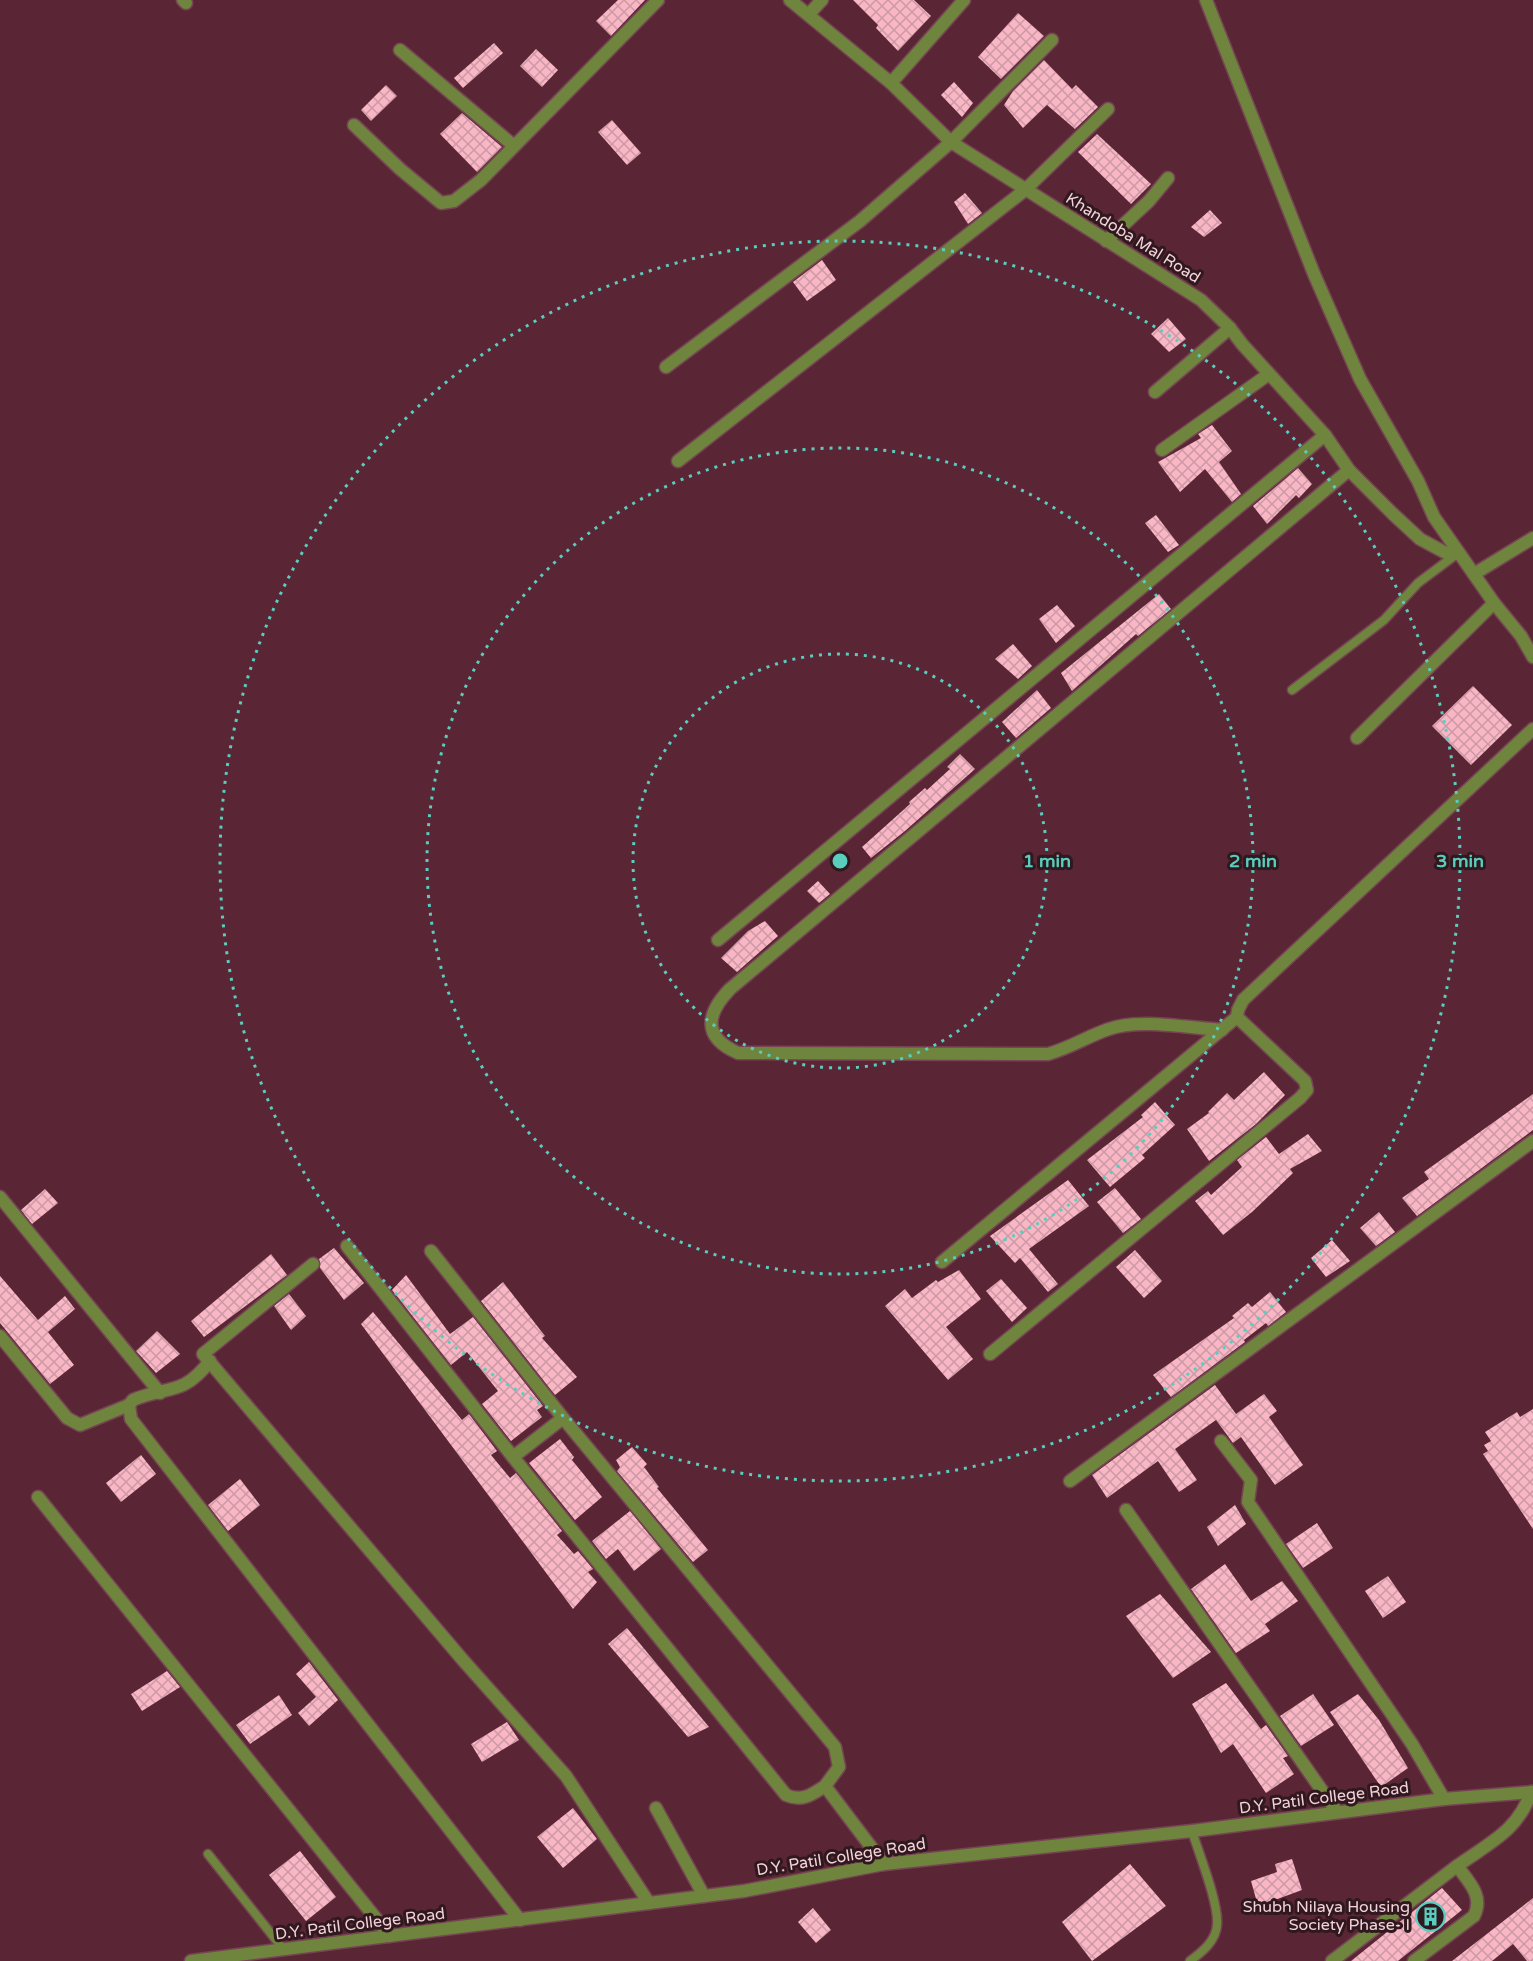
<svg xmlns="http://www.w3.org/2000/svg" width="1533" height="1961" font-family="'Varela Round',sans-serif">
<defs>
<pattern id="building-cross-hatch" width="8" height="8" patternUnits="userSpaceOnUse" patternTransform="scale(1.5)"><rect width="8" height="8" fill="#f9b7c6"/><path d="M0 0l8 8M0 8l8-8" fill="none" stroke="#cd99a5"/></pattern>
</defs>
<rect width="100%" height="100%" fill="#5a2635"/>
<g fill="url(#building-cross-hatch)">
<path d="M618 0H645L611 36 596 21Z"/>
<path d="M853 0H914L931 16 898 51 876 28 878 25Z"/>
<path d="M1018 13 1044 36 1001 79 978 57Z"/>
<path d="M494 43 503 53 463 88 454 78Z"/>
<path d="M536 49 558 70 542 87 520 66Z"/>
<path d="M1044 60 1072 89 1076 85 1098 107 1075 129 1047 105 1023 128 1004 105 1013 91Z"/>
<path d="M954 82 973 103 962 117 941 95Z"/>
<path d="M386 85 397 96 371 121 361 110Z"/>
<path d="M462 113 502 147 477 172 440 134Z"/>
<path d="M612 120 641 153 627 165 598 132Z"/>
<path d="M1097 134 1151 184 1131 204 1078 152Z"/>
<path d="M965 193 982 213 968 224 954 202Z"/>
<path d="M1210 210 1222 223 1204 237 1191 227Z"/>
<path d="M822 260 836 280 807 301 793 282Z"/>
<path d="M1168 318 1186 339 1169 352 1151 334Z"/>
<path d="M1212 425 1232 451 1219 462 1241 494 1232 502 1205 469 1180 492 1158 462 1201 438 1198 434Z"/>
<path d="M1298 468 1312 484 1299 498 1296 495 1267 524 1253 506Z"/>
<path d="M1156 515 1179 545 1168 552 1145 523Z"/>
<path d="M1159 594 1171 609 1138 636 1136 634 1072 691 1061 673Z"/>
<path d="M1057 605 1075 626 1056 643 1039 619Z"/>
<path d="M1013 644 1032 666 1018 679 995 659Z"/>
<path d="M1473 686 1512 725 1471 765 1432 726Z"/>
<path d="M1037 690 1051 708 1016 738 1002 722Z"/>
<path d="M960 754 975 769 905 831 871 858 862 847 910 804 909 802 925 788 927 790 950 769 947 767Z"/>
<path d="M818 881 830 894 819 903 807 891Z"/>
<path d="M765 921 778 936 737 972 721 958 748 931Z"/>
<path d="M1264 1072 1285 1095 1256 1124 1209 1161 1187 1129 1209 1113 1208 1112 1227 1093 1234 1100Z"/>
<path d="M1533 1094V1130L1417 1216 1402 1198 1429 1179 1424 1172Z"/>
<path d="M1155 1102 1175 1125 1142 1155 1145 1158 1110 1187 1087 1160 1143 1117 1141 1115Z"/>
<path d="M1308 1134 1322 1151 1290 1169 1293 1173 1252 1212 1223 1235 1195 1201 1208 1191 1211 1195 1242 1167 1237 1160 1266 1137 1279 1154Z"/>
<path d="M1068 1180 1089 1206 1029 1249 1058 1284 1048 1292 1020 1258 1015 1263 990 1236Z"/>
<path d="M1115 1188 1141 1219 1123 1233 1097 1202Z"/>
<path d="M45 1189 58 1203 32 1224 21 1210Z"/>
<path d="M1379 1212 1395 1232 1376 1246 1360 1228Z"/>
<path d="M1332 1240 1350 1261 1326 1277 1311 1258Z"/>
<path d="M334 1248 364 1283 344 1300 320 1268 319 1259Z"/>
<path d="M1135 1250 1162 1281 1144 1298 1116 1267Z"/>
<path d="M271 1254 287 1275 204 1337 191 1321Z"/>
<path d="M959 1270 981 1299 946 1327 973 1359 948 1380 885 1306 905 1289 912 1298 936 1280 938 1282Z"/>
<path d="M406 1275 450 1334 473 1317 543 1406 537 1410 542 1417 511 1441 482 1404 498 1391 467 1352 451 1365 392 1290Z"/>
<path d="M0 1276 38 1320 65 1296 75 1309 48 1332 74 1365 50 1384 0 1323Z"/>
<path d="M1001 1279 1027 1308 1012 1322 986 1291Z"/>
<path d="M503 1282 545 1336 542 1338 577 1377 555 1395 481 1301Z"/>
<path d="M1270 1292 1286 1312 1268 1326 1266 1323 1244 1340 1245 1342 1171 1397 1153 1375 1234 1318 1232 1316 1248 1303 1252 1307Z"/>
<path d="M289 1294 306 1316 291 1330 274 1306Z"/>
<path d="M373 1312 462 1420 469 1414 497 1451 491 1455 510 1478 516 1473 562 1531 557 1535 574 1554 578 1551 593 1569 588 1572 597 1582 573 1609 361 1324Z"/>
<path d="M157 1331 180 1354 156 1373 136 1351Z"/>
<path d="M1215 1385 1236 1414 1264 1394 1277 1411 1269 1417 1303 1465 1275 1485 1241 1437 1233 1443 1216 1420 1175 1449 1197 1480 1179 1492 1158 1461 1107 1498 1092 1475Z"/>
<path d="M1533 1409V1529L1483 1454 1488 1451 1484 1445 1491 1441 1485 1432 1517 1412 1520 1417Z"/>
<path d="M560 1439 574 1457 572 1460 602 1497 575 1520 529 1463Z"/>
<path d="M632 1447 647 1464 644 1467 659 1487 657 1488 708 1550 693 1562 617 1471 620 1467 616 1460Z"/>
<path d="M141 1455 156 1474 121 1502 106 1483Z"/>
<path d="M240 1479 260 1505 228 1531 208 1505Z"/>
<path d="M1235 1505 1246 1524 1218 1546 1207 1527Z"/>
<path d="M630 1511 661 1549 634 1571 618 1549 606 1559 592 1541Z"/>
<path d="M1317 1523 1333 1548 1303 1568 1286 1544Z"/>
<path d="M1225 1564 1251 1601 1282 1581 1298 1601 1265 1624 1270 1631 1236 1653 1191 1589Z"/>
<path d="M1388 1576 1406 1602 1383 1618 1365 1591Z"/>
<path d="M1160 1594 1211 1652 1173 1678 1126 1616Z"/>
<path d="M627 1628 709 1727 688 1737 608 1644Z"/>
<path d="M309 1662 338 1700 309 1726 298 1713 316 1697 296 1674Z"/>
<path d="M167 1671 180 1687 142 1711 131 1694Z"/>
<path d="M1226 1683 1261 1729 1266 1725 1288 1756 1283 1758 1294 1774 1266 1793 1233 1744 1221 1753 1192 1704Z"/>
<path d="M1313 1694 1334 1725 1301 1746 1280 1716Z"/>
<path d="M1358 1694 1379 1720 1408 1768 1381 1787 1330 1712Z"/>
<path d="M279 1695 292 1715 250 1744 236 1725Z"/>
<path d="M507 1722 519 1740 482 1762 471 1744Z"/>
<path d="M573 1808 597 1839 563 1868 537 1837Z"/>
<path d="M300 1851 336 1897 306 1921 269 1875Z"/>
<path d="M1292 1859 1302 1890 1258 1906 1251 1881 1277 1872 1275 1864Z"/>
<path d="M1130 1864 1166 1906 1092 1961 1062 1922Z"/>
<path d="M1442 1888 1462 1910 1398 1961H1351Z"/>
<path d="M1533 1898V1961H1527L1513 1944 1492 1961H1452Z"/>
<path d="M813 1908 831 1930 816 1943 798 1922Z"/>
</g>
<g fill="none" stroke-linecap="round" stroke-linejoin="round">
<defs>
<g id="service">
<path d="M1292 690 1384 620 1418 583 1458 553"/>
<path d="M208 1854 284 1950"/>
<path d="M1190 1961C1202 1952 1216 1941 1217 1925 1219 1903 1199 1854 1192 1831"/>
</g>
<g id="minor">
<path d="M183 0 186 3"/>
<path d="M790 0 891 83 951 142 1201 300 1230 328 1242 344 1325 435 1349 470 1393 514 1420 539 1446 553H1459"/>
<path d="M809 14 822 0"/>
<path d="M400 50 514 146"/>
<path d="M891 83 964 0"/>
<path d="M354 125 400 169 441 203 454 201 481 180 658 0"/>
<path d="M1106 241 1149 201 1168 178"/>
<path d="M666 367 860 221 951 142 1052 40"/>
<path d="M1155 392 1230 328"/>
<path d="M1162 450 1269 374"/>
<path d="M678 461 1025 190 1108 109"/>
<path d="M1474 574 1533 538"/>
<path d="M1357 738 1494 603"/>
<path d="M718 940 1325 435"/>
<path d="M1222 1030C1190 1028 1138 1018 1109 1029 1088 1036 1070 1048 1048 1054L738 1053C702 1037 706 1014 730 989L1349 470"/>
<path d="M0 1197 160 1393"/>
<path d="M347 1246 513 1457"/>
<path d="M431 1251 563 1418"/>
<path d="M942 1262 1237 1017"/>
<path d="M313 1264 203 1354 462 1659 566 1776 649 1903"/>
<path d="M0 1336 67 1418 80 1425 129 1405"/>
<path d="M990 1354 1300 1098 1307 1090 1305 1081 1237 1017 1238 1010 1243 1000 1533 729"/>
<path d="M210 1361C182 1397 168 1385 133 1400L129 1405 131 1419 520 1920"/>
<path d="M1221 1441 1251 1480 1248 1502 1412 1744 1444 1799"/>
<path d="M1070 1481 1533 1141"/>
<path d="M38 1497 390 1936"/>
<path d="M1126 1510 1337 1812"/>
<path d="M825 1786C811 1795 802 1802 786 1795L513 1457 563 1418 835 1747 839 1767 825 1786 884 1864"/>
<path d="M656 1808 704 1896"/>
<path d="M1332 1961 1457 1866"/>
<path d="M1414 1961 1474 1916C1484 1896 1469 1882 1457 1866 1489 1843 1518 1831 1531 1792"/>
</g>
<g id="tertiary">
<path d="M1206 0 1314 274 1360 379 1418 481 1434 517 1494 603 1521 636 1533 657"/>
<path d="M191 1961 744 1891 884 1864 1192 1831 1444 1799 1533 1792"/>
</g>
</defs>
<use href="#service" stroke="#764553" stroke-width="11"/>
<use href="#minor" stroke="#764553" stroke-width="15"/>
<use href="#tertiary" stroke="#764553" stroke-width="15"/>
<use href="#service" stroke="#6f843d" stroke-width="8"/>
<use href="#minor" stroke="#6f843d" stroke-width="12"/>
<use href="#tertiary" stroke="#6f843d" stroke-width="12"/>
</g>
<g fill="none" stroke="#59cebe" stroke-width="3" stroke-dasharray="3 6">
<circle cx="840" cy="861" r="207"/>
<circle cx="840" cy="861" r="413"/>
<circle cx="840" cy="861" r="620"/>
</g>
<defs>
<symbol id="building-ring" viewBox="-11 -11 22 22"><circle r="9.5" fill="#30181f" stroke="#59cebe" stroke-width="1.5"/><path d="M-4-6H4V6H1V3H-1V6H-4ZM-2.5-4.3h1.7v1.8h-1.7ZM.8-4.3h1.7v1.8H.8ZM-2.5-1h1.7V.8h-1.7ZM.8-1h1.7V.8H.8Z" fill="#59cebe"/></symbol>
</defs>
<g fill-rule="evenodd">
<use href="#building-ring" x="1414" y="1900" width="33" height="33"/>
</g>
<g text-anchor="middle" dominant-baseline="central" stroke-width="6" stroke-linejoin="round" paint-order="stroke">
<g font-size="16" fill="#f4d2d9" stroke="#30181f">
<text transform="translate(1133 238) rotate(32)">Khandoba Mal Road</text>
<text transform="translate(1324 1798) rotate(-7)">D.Y. Patil College Road</text>
<text transform="translate(841 1857) rotate(-9)">D.Y. Patil College Road</text>
<text transform="translate(360 1924) rotate(-7)">D.Y. Patil College Road</text>
</g>
<g font-size="16" fill="#f4d2d9" stroke="#30181f" text-anchor="end">
<text x="1410" y="1907">Shubh Nilaya Housing<tspan x="1410" dy="18">Society Phase- I</tspan></text>
</g>
</g>
<circle cx="840" cy="861" r="9" fill="#59cebe" stroke="#30181f" stroke-width="3"/>
<g font-size="18" text-anchor="middle" font-weight="bold" fill="#59cebe" stroke="#30181f" stroke-width="6" stroke-linejoin="round" paint-order="stroke">
<text x="1047" y="867">1 min</text>
<text x="1253" y="867">2 min</text>
<text x="1460" y="867">3 min</text>
</g>
</svg>
